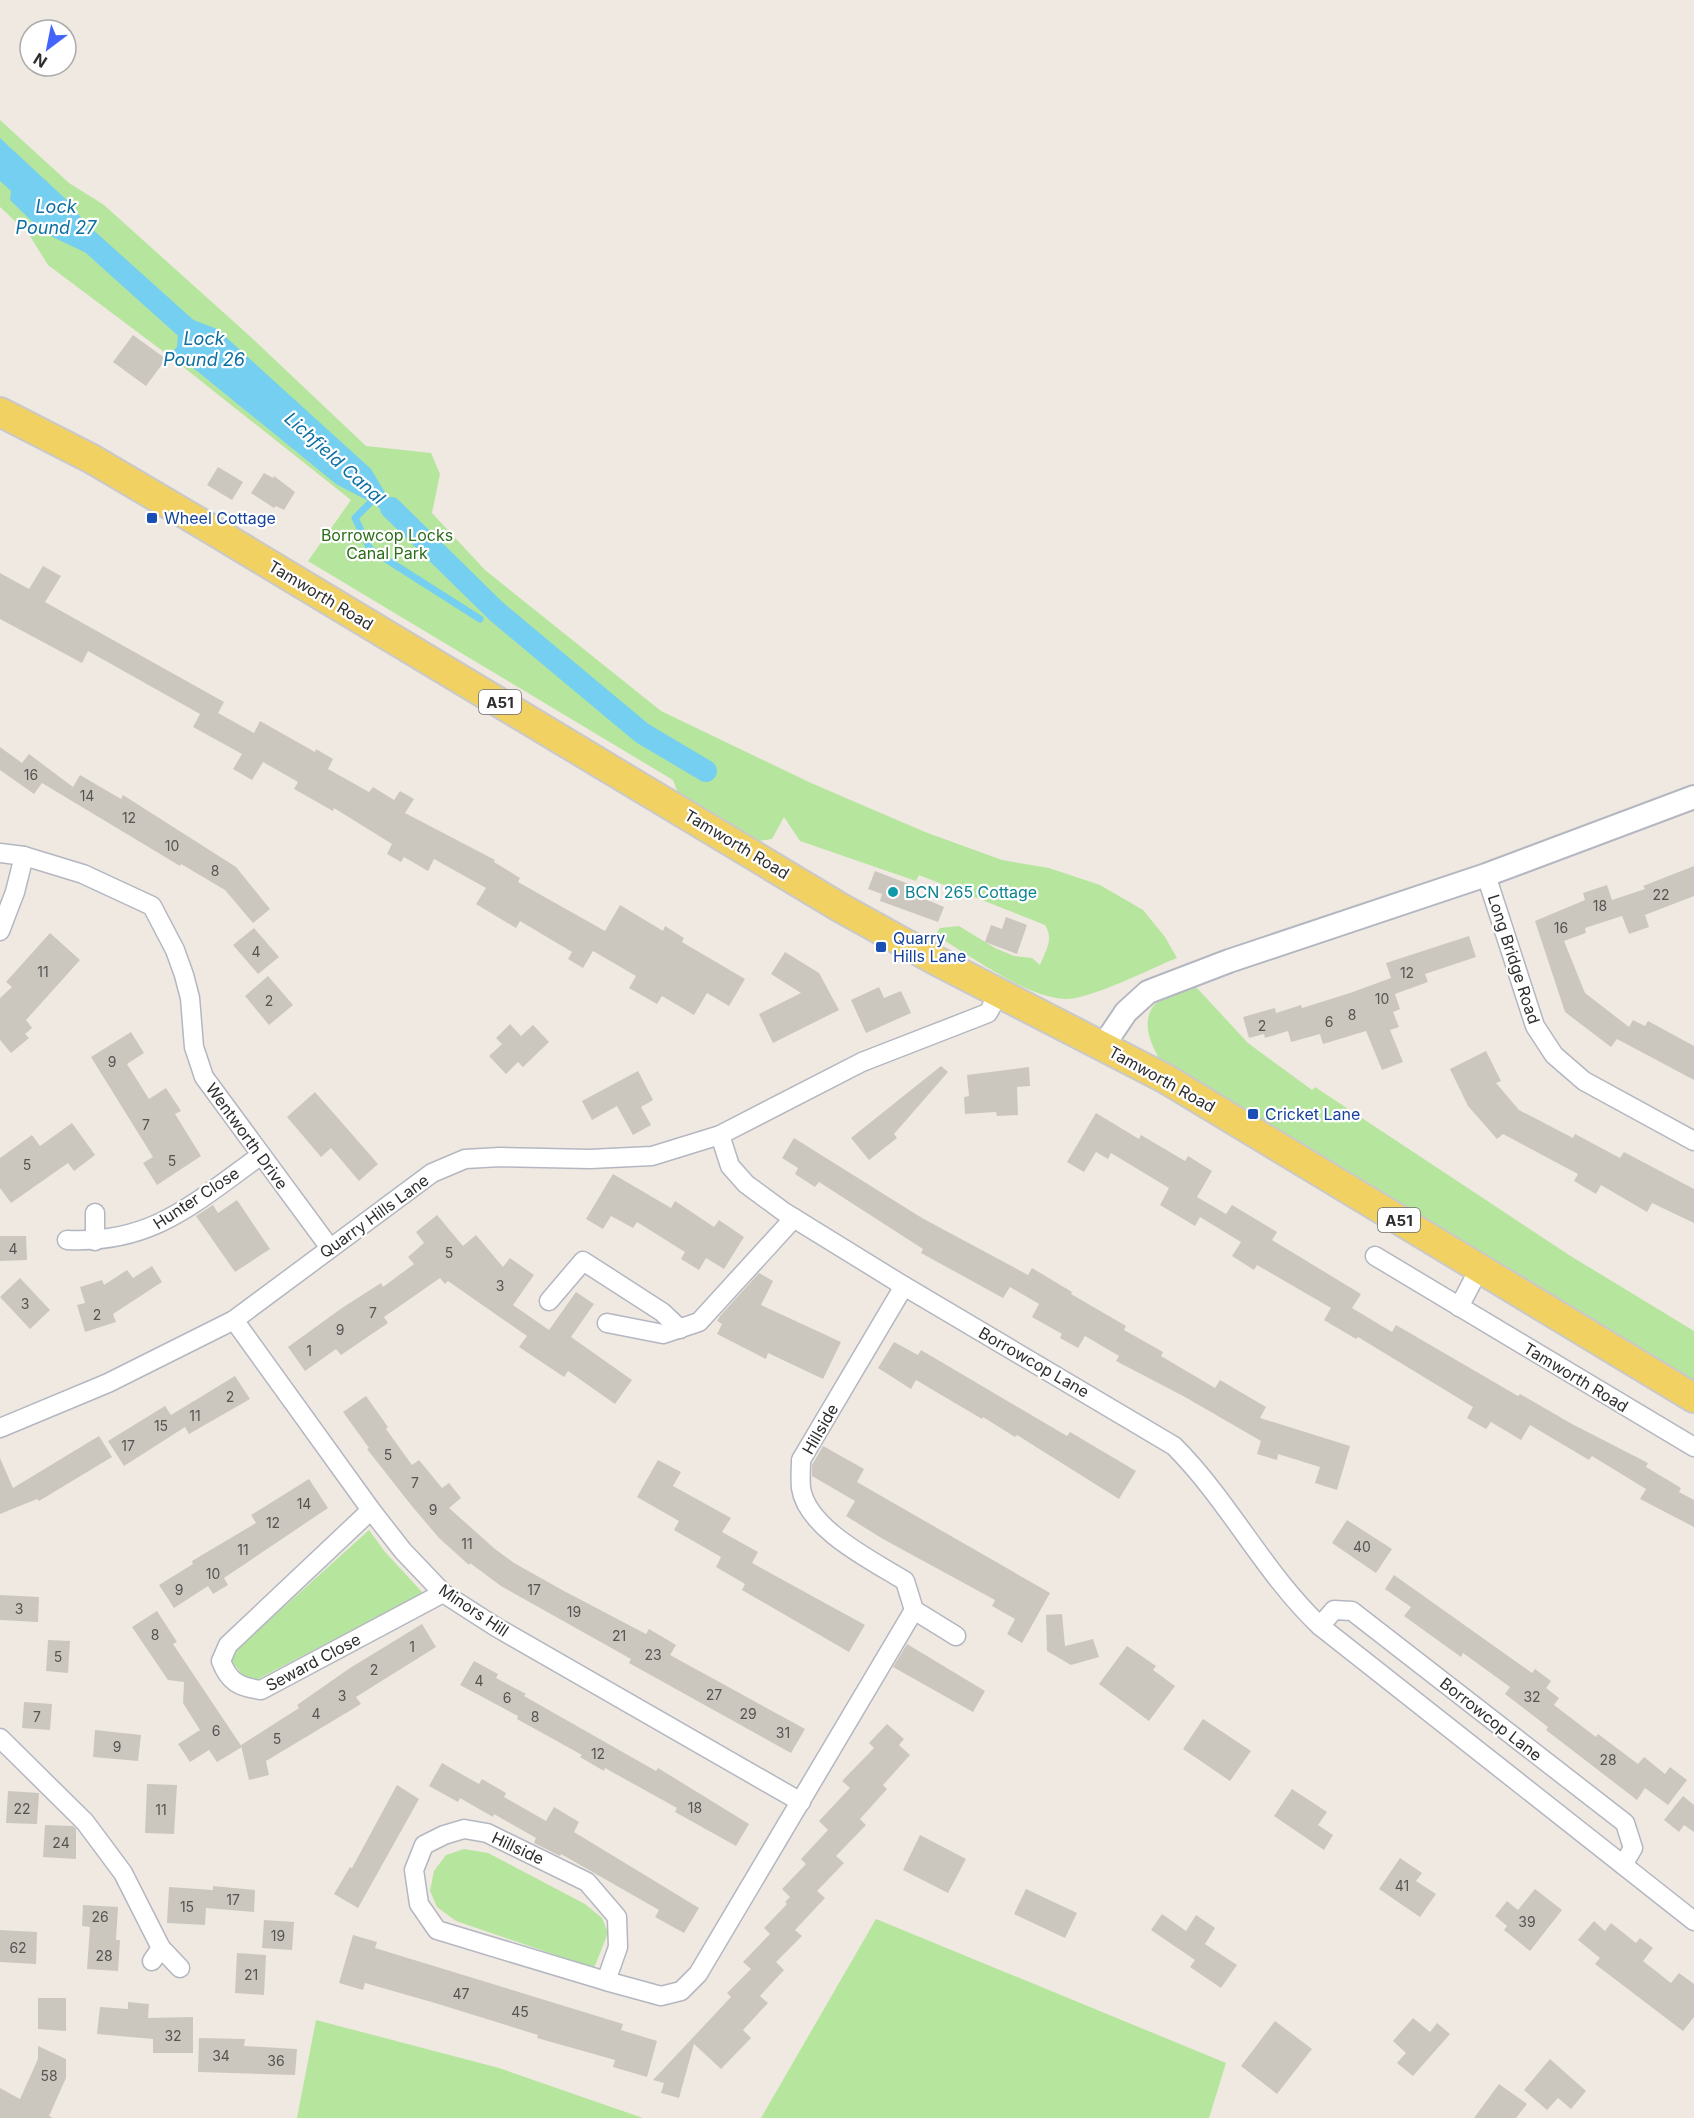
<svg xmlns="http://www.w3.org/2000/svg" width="1694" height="2118" font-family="Inter,sans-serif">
<rect width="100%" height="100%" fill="#efe9e1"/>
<g fill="#b6e59e">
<path d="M0 120 69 183 104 205 253 339 366 446 431 453 440 474 432 513 485 570 661 711 811 783 925 832 1002 860 1049 868 1100 885 1143 910 1165 937 1177 958C1152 968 1089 1000 1065 999 1025 997 970 955 935 935L940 928 959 926 995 948 1014 956 1032 958 1040 965C1046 950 1054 939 1045 925L919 875 916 881 800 841 784 817 772 839 758 841 748 836 678 793 673 780 308 561 351 500 172 358 48 265 28 233 0 207Z"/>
<path d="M1196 987 1248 1043 1312 1090 1315 1087 1569 1255 1694 1331V1387L1160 1060C1150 1043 1140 1020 1156 1003Z"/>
<path d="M369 1530 385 1552 423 1593 258 1679 247 1680 232 1662 234 1652Z"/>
<path d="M464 1849 488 1853 585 1904 602 1918 608 1933 594 1968 456 1921 437 1907 430 1891 434 1871 446 1855Z"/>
<path d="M876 1919 1226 2063 1209 2118H761Z"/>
<path d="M316 2020 499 2068 643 2118H297Z"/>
</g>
<g fill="#75cff0">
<path d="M0 138 71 204 103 248 95 257 44 233 10 200 11 191 0 181Z"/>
<path d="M178 314 217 329 371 469 387 496 418 526 407 535 376 505 336 484 197 371 171 353 177 347 178 334 170 323Z"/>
</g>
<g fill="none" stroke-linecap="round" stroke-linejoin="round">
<path stroke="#75cff0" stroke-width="7" d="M376 497 355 518 370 549 480 619"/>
<g stroke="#75cff0" stroke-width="22">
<path d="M79 232 197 338"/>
<path d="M391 508 497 612 642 733 706 771"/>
</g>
</g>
<g fill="#cbc7bf">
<path d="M133 335 166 359 146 386 113 362Z"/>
<path d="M218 467 243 482 232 500 207 485Z"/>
<path d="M264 473 273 478 274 476 295 492 284 510 276 506 274 508 251 493Z"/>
<path d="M43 566 61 576 45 602 224 702 218 713 254 733 260 721 315 752 316 749 333 759 328 769 369 792 373 787 394 800 400 791 414 799 405 813 495 860 494 862 520 878 518 882 605 931 620 905 663 931 665 926 684 938 682 942 745 979 729 1006 707 993 694 1015 662 996 657 1004 629 988 636 976 593 951 583 968 568 959 572 952 520 921 516 928 476 904 486 888 434 859 428 871 404 857 401 862 387 854 392 844 334 808 333 811 294 789 298 782 263 762 252 780 233 769 242 754 193 727 200 714 88 651 82 663 0 619V573L29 589Z"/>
<path d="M0 747 22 763 29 754 73 787 80 775 121 799 123 795 236 867 270 909 253 923 225 890 181 864 180 866 42 783 34 794 0 770Z"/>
<path d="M1694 866V896L1645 915 1649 927 1629 934 1622 916 1585 928 1586 933 1564 941 1585 993 1629 1027 1633 1020 1645 1026 1648 1021 1694 1046V1080L1617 1039 1611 1047 1565 1012 1535 921 1585 900 1583 893 1607 885 1612 900 1645 889 1643 886Z"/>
<path d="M875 871 914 886 911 893 944 907 938 922 880 901 882 894 868 889Z"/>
<path d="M1006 917 1027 925 1017 954 985 942 991 925 1002 929Z"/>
<path d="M254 928 279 957 258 974 233 945Z"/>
<path d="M50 933 80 960 26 1020 32 1028 25 1034 29 1038 11 1053 0 1040V998L12 987 6 982Z"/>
<path d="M1469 936 1476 957 1425 974 1428 982 1395 994 1400 1009 1393 1012 1399 1027 1390 1030 1403 1062 1382 1070 1366 1031 1323 1044 1320 1034 1291 1042 1288 1031 1265 1038 1264 1034 1249 1038 1243 1017 1275 1008 1276 1013 1301 1005 1302 1008 1350 993 1391 978 1386 963Z"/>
<path d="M785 952 819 973 839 1010 773 1043 759 1014 801 993 771 974Z"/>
<path d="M268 976 293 1005 269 1025 245 996Z"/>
<path d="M879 987 884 998 901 991 911 1013 866 1033 851 1000Z"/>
<path d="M510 1024 521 1036 533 1025 549 1042 523 1067 518 1062 506 1074 489 1056 502 1044 496 1038Z"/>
<path d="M131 1032 144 1053 127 1064 149 1099 166 1088 181 1111 175 1114 201 1156 157 1185 143 1163 153 1157 91 1057Z"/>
<path d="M1486 1051 1501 1081 1496 1083 1519 1110 1573 1138 1575 1134 1620 1158 1624 1152 1694 1189V1223L1652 1203 1647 1212 1601 1185 1596 1194 1574 1181 1578 1174 1503 1134 1497 1139 1468 1106 1450 1069Z"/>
<path d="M941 1066 948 1072 894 1134 897 1138 869 1160 851 1138Z"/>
<path d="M1029 1067 1030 1086 1017 1087 1018 1115 997 1116 996 1112 965 1114 964 1097 969 1096 967 1075Z"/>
<path d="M638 1071 653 1100 641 1107 651 1125 633 1135 617 1106 592 1120 582 1101Z"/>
<path d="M315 1092 378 1164 359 1181 331 1148 321 1157 287 1117Z"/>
<path d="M1096 1113 1139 1139 1141 1135 1185 1161 1188 1156 1212 1171 1197 1197 1226 1214 1232 1205 1277 1232 1272 1240 1361 1294 1352 1308 1392 1332 1396 1325 1518 1396 1520 1394 1572 1424 1648 1463 1646 1467 1681 1488 1679 1492 1694 1500V1527L1640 1499 1646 1489 1592 1456 1589 1460 1530 1425 1521 1440 1491 1422 1486 1429 1467 1418 1473 1407 1358 1337 1356 1339 1324 1320 1331 1308 1257 1265 1254 1270 1232 1256 1241 1242 1200 1217 1195 1226 1160 1205 1169 1188 1111 1153 1108 1159 1096 1152 1084 1172 1067 1162Z"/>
<path d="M72 1123 95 1155 74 1171 68 1163 11 1203 0 1188V1158L32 1135 40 1146Z"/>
<path d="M794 1138 922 1218 1028 1275 1032 1268 1072 1292 1071 1294 1126 1326 1124 1330 1163 1352 1161 1356 1215 1388 1220 1380 1266 1407 1260 1418 1350 1446 1337 1490 1315 1483 1320 1467 1278 1454 1277 1460 1257 1454 1261 1441 1185 1397 1116 1361 1119 1356 1085 1336 1078 1348 1060 1338 1062 1334 1032 1317 1039 1304 1010 1287 1003 1298 921 1253 923 1249 819 1182 815 1187 795 1174 798 1168 782 1158Z"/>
<path d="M613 1174 671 1208 675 1201 714 1227 719 1220 744 1237 724 1269 706 1258 699 1270 681 1259 685 1252 637 1222 633 1228 611 1216 603 1229 586 1219Z"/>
<path d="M237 1200 270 1249 235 1272 196 1216 213 1205 218 1213Z"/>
<path d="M437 1215 463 1246 476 1235 503 1267 510 1258 534 1275 513 1305 549 1330 576 1292 594 1304 571 1337 632 1380 615 1404 568 1371 564 1377 519 1347 527 1336 448 1281 445 1284 440 1278 384 1317 388 1323 341 1355 336 1349 305 1371 288 1347 342 1308 381 1283 383 1287 414 1264 408 1257 424 1243 416 1232Z"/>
<path d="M0 1236H26L27 1260 0 1261Z"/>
<path d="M152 1266 162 1282 113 1314 116 1322 85 1332 77 1305 85 1303 80 1287 102 1280 104 1285 127 1270 133 1278Z"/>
<path d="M759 1273 773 1281 761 1305 841 1342 823 1379 768 1353 766 1359 717 1334 722 1324 717 1321 720 1316Z"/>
<path d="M20 1278 50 1310 30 1329 0 1297Z"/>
<path d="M894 1342 918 1355 921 1350 1067 1436 1070 1432 1136 1471 1119 1499 1017 1435 1015 1437 983 1417 982 1419 916 1380 911 1389 878 1368Z"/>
<path d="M235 1376 250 1399 189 1434 185 1427 124 1466 108 1441 165 1406 171 1415Z"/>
<path d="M366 1396 388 1427 386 1429 412 1465 419 1460 442 1488 449 1483 461 1498 449 1508 495 1549 514 1563 564 1591 646 1634 649 1629 676 1645 670 1655 805 1729 791 1753 629 1663 631 1659 501 1586 470 1563 469 1565 439 1538 411 1505 367 1449 369 1448 343 1412Z"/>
<path d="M99 1436 112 1457 39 1501 37 1499 0 1514V1458L13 1488Z"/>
<path d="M823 1446 864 1469 857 1482 1050 1593 1022 1643 1007 1634 1015 1619 992 1606 995 1600 883 1539 846 1516 855 1501 812 1476V1465Z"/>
<path d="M658 1460 681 1472 673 1486 731 1518 722 1532 758 1552 752 1563 865 1625 849 1652 742 1590 745 1584 716 1567 721 1557 674 1530 679 1521 637 1497Z"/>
<path d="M309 1479 328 1508 224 1578 228 1585 213 1594 208 1586 174 1608 159 1585 193 1564 192 1561 256 1523 251 1515Z"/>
<path d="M1347 1520 1392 1549 1376 1573 1332 1543Z"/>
<path d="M1394 1575 1532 1673 1535 1669 1551 1681 1546 1688 1559 1698 1554 1705 1596 1737 1598 1734 1638 1764 1644 1757 1665 1774 1670 1767 1687 1780 1668 1805 1645 1788 1637 1800 1546 1730 1548 1727 1505 1694 1510 1687 1463 1653 1461 1657 1404 1616 1411 1607 1385 1589Z"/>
<path d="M0 1595 39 1597 38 1622 0 1620Z"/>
<path d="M157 1611 177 1642 173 1644 242 1747 217 1762 209 1750 190 1762 178 1744 200 1730 183 1703 184 1682 168 1680 132 1627Z"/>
<path d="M1062 1614 1065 1646 1093 1639 1099 1657 1071 1665 1047 1651 1046 1615Z"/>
<path d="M422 1624 436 1647 356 1697 361 1704 266 1761 269 1775 249 1780 241 1745 299 1708 297 1705 350 1668Z"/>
<path d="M48 1640 70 1641 68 1673 46 1671Z"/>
<path d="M907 1644 985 1691 973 1712 893 1667Z"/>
<path d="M1127 1646 1156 1666 1153 1670 1175 1686 1149 1721 1099 1684Z"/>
<path d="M474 1661 498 1674 496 1678 526 1694 524 1696 656 1771 658 1768 749 1824 736 1846 675 1812 677 1808 605 1768 604 1771 580 1757 582 1755 517 1719 518 1716 460 1685Z"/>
<path d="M24 1702 52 1704 50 1730 22 1728Z"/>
<path d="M1203 1719 1251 1751 1230 1781 1183 1749Z"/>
<path d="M887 1724 904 1739 899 1745 910 1755 883 1785 887 1789 860 1819 866 1825 836 1856 844 1863 817 1891 825 1898 795 1930 802 1936 776 1962 784 1970 760 1996 768 2003 743 2030 751 2038 721 2069 694 2044 679 2098 661 2093 664 2083 653 2080 731 1997 727 1993 751 1969 743 1962 770 1934 764 1928 787 1904 785 1902 790 1897 782 1889 806 1864 801 1859 828 1830 819 1821 850 1788 842 1781 874 1748 869 1743Z"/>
<path d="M95 1730 141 1735 138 1761 93 1757Z"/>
<path d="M442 1763 479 1784 482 1779 506 1793 504 1797 546 1821 554 1807 579 1822 574 1832 699 1908 684 1933 655 1917 659 1910 561 1854 560 1856 534 1843 536 1838 494 1814 493 1817 460 1798 458 1802 429 1786Z"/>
<path d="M147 1784 177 1785 174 1834 145 1833Z"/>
<path d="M397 1785 419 1799 358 1908 334 1894 350 1867 352 1868Z"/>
<path d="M1292 1789 1327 1812 1318 1825 1333 1835 1324 1850 1274 1816Z"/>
<path d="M8 1791 39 1793 37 1824 6 1823Z"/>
<path d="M1683 1796 1694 1805V1832L1684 1825 1679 1832 1664 1820Z"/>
<path d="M45 1825 73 1826 76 1829V1859L43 1857Z"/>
<path d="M920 1835 966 1859 948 1893 903 1870Z"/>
<path d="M1400 1858 1422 1873 1416 1881 1436 1894 1420 1917 1379 1889Z"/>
<path d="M213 1886 255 1890 254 1912 206 1908 205 1925 167 1923 169 1887 213 1890Z"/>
<path d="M1026 1889 1077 1913 1065 1938 1014 1914Z"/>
<path d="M1535 1889 1562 1910 1530 1951 1504 1930 1507 1926 1495 1916 1507 1901 1518 1910Z"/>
<path d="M83 1905 118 1907 116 1940H120L118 1971 87 1969 90 1927 82 1926Z"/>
<path d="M1162 1914 1186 1931 1196 1915 1215 1928 1205 1944 1237 1965 1221 1988 1190 1967 1195 1960 1151 1930Z"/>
<path d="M264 1920 294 1922 292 1950 262 1948Z"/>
<path d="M1594 1921 1605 1931 1611 1923 1636 1943 1640 1938 1653 1948 1643 1961 1671 1983 1679 1973 1694 1984V2017L1683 2031 1595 1964 1600 1958 1578 1940Z"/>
<path d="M0 1930 37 1932 36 1964 0 1962Z"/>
<path d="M353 1935 377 1942 375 1948 623 2024 621 2030 657 2041 647 2077 613 2067 615 2060 537 2038 538 2035 435 2003 365 1983 363 1990 339 1983Z"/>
<path d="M237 1953 266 1955 264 1995 235 1993Z"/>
<path d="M38 1998H66V2031L38 2029Z"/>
<path d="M128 2002 149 2004 148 2018 193 2017V2053H153V2039L97 2034 100 2007 128 2009Z"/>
<path d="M1413 2018 1430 2032 1437 2023 1450 2034 1413 2076 1397 2063 1406 2053 1393 2041Z"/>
<path d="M1275 2021 1312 2049 1277 2094 1241 2066Z"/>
<path d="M199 2038 245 2039 244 2046 297 2049 295 2075 198 2072Z"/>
<path d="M38 2046 66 2059V2078L49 2116 53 2118H0V2088L20 2099 38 2059Z"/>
<path d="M1550 2059 1586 2091 1571 2109 1558 2098 1547 2110 1524 2090Z"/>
<path d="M1499 2084 1527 2104 1516 2118H1474Z"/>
</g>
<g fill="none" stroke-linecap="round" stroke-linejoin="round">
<defs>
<g id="minor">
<path d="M0 853 24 856 83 874 152 906 175 950 184 975 190 998 194 1047 204 1077 330 1248"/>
<path d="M1486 875 1535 1026 1554 1055 1584 1081 1694 1141"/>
<path d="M0 931 15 892 24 856"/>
<path d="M720 1135 730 1166 746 1184 784 1212 904 1286 1174 1446C1229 1501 1264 1573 1320 1626L1694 1921"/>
<path d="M95 1213V1241"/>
<path d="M67 1240C153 1244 194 1203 260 1156"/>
<path d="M1375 1256 1694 1447"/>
<path d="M904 1286 801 1460C801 1469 800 1479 801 1488 807 1529 873 1561 905 1581L914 1610 956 1636"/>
<path d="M549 1301 583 1261 662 1312 680 1329"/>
<path d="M1459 1307 1479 1269"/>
<path d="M234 1320 371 1510 403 1551 443 1593 496 1627 801 1802"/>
<path d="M607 1323 663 1334 699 1322 794 1218"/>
<path d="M0 1428 108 1383 234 1320 432 1173 465 1159 500 1157 590 1159 652 1156 720 1135 862 1062 988 1013 999 993"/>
<path d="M371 1510 228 1645 221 1661C229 1682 239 1687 261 1690L443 1593"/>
<path d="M1320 1626 1334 1610 1352 1611 1625 1823 1633 1848 1623 1865"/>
<path d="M0 1738 85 1822 123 1873 161 1948"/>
<path d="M152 1961 161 1948 180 1968"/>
<path d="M606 1981 618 1947 617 1917 587 1882 487 1833 464 1829 444 1835 424 1845 414 1870 419 1904 437 1930 606 1981 661 1996 681 1991 698 1974 914 1610"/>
</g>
<path id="tertiary" d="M1103 1046 1126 1012 1148 992 1229 961 1486 875 1694 797"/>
<path id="primary" d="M0 412 92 459 199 522 841 908 935 960 1166 1079 1694 1398"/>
</defs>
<use href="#minor" stroke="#b4b7c1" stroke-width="21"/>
<use href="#tertiary" stroke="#b4b7c1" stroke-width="26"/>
<use href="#primary" stroke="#c9c9c9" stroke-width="32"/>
<use href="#minor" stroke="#fff" stroke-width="18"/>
<use href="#tertiary" stroke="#fff" stroke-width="22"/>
<use href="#primary" stroke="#f2d163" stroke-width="28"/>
</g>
<g fill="#1a4fb4" stroke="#fff" stroke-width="2">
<rect x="146" y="512" width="12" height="12" rx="3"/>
<rect x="875" y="941" width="12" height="12" rx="3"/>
<rect x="1247" y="1108" width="12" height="12" rx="3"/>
</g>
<circle fill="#0f9aa8" stroke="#fff" stroke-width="2" cx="893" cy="892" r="6"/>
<g text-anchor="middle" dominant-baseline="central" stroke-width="4.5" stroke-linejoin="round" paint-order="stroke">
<g font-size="14" fill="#555452">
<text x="31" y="774">16</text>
<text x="87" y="795">14</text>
<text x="129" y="817">12</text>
<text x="172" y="845">10</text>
<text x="215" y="870">8</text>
<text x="1661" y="894">22</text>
<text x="1600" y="905">18</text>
<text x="1561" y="927">16</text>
<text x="256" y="951">4</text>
<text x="43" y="971">11</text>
<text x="1407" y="972">12</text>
<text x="1382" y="998">10</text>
<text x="269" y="1000">2</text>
<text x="1352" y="1014">8</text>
<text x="1329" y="1021">6</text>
<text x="1262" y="1025">2</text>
<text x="112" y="1061">9</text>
<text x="146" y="1124">7</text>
<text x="172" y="1160">5</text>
<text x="27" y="1164">5</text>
<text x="13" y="1248">4</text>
<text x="449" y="1252">5</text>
<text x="500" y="1285">3</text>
<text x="25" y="1303">3</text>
<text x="373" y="1312">7</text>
<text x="97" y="1314">2</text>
<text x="340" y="1329">9</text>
<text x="309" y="1350">1</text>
<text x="230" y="1396">2</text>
<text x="195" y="1415">11</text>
<text x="161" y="1425">15</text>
<text x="128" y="1445">17</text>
<text x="388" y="1454">5</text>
<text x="415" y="1482">7</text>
<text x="304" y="1503">14</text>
<text x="433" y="1509">9</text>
<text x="273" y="1522">12</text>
<text x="467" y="1543">11</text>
<text x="1362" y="1546">40</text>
<text x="243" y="1549">11</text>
<text x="213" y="1573">10</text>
<text x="179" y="1589">9</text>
<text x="534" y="1589">17</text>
<text x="19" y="1608">3</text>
<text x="574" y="1611">19</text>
<text x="155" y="1634">8</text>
<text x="619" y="1635">21</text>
<text x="412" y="1646">1</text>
<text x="653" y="1654">23</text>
<text x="58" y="1656">5</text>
<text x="374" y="1669">2</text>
<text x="479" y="1680">4</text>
<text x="714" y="1694">27</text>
<text x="342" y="1695">3</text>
<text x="1532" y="1696">32</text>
<text x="507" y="1697">6</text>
<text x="316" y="1713">4</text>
<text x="748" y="1713">29</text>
<text x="37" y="1716">7</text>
<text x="535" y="1716">8</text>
<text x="216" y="1730">6</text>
<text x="783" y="1732">31</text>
<text x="277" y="1738">5</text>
<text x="117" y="1746">9</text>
<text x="598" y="1753">12</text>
<text x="1608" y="1759">28</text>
<text x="695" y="1807">18</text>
<text x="22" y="1808">22</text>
<text x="161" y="1809">11</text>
<text x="61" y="1842">24</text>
<text x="1402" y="1885">41</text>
<text x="233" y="1899">17</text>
<text x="187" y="1906">15</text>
<text x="100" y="1916">26</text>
<text x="1527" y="1921">39</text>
<text x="278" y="1935">19</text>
<text x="18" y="1947">62</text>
<text x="104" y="1955">28</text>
<text x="251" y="1974">21</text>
<text x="461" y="1993">47</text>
<text x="520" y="2011">45</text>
<text x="173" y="2035">32</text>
<text x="221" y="2055">34</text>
<text x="276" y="2060">36</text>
<text x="49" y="2075">58</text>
</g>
<g fill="#fff" stroke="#6d6d6d" stroke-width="1.5">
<rect x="479" y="690" width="42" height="24" rx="4.5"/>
<rect x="1378" y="1208" width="42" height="24" rx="4.5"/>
</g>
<g font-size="15" font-weight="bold" fill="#2e2e2e">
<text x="500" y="702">A51</text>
<text x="1399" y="1220">A51</text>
</g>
<g font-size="16" fill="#164399" stroke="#fff" text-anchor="start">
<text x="164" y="518">Wheel Cottage</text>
<text x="893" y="938">Quarry<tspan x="893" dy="18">Hills Lane</tspan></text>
<text x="1265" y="1114">Cricket Lane</text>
</g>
<g font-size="16" fill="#2c6e1b" stroke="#fff">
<text x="387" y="535">Borrowcop Locks<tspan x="387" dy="18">Canal Park</tspan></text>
</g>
<g font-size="16" fill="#2e2e2e" stroke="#fff">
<text transform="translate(321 595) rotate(31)">Tamworth Road</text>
<text transform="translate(737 844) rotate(31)">Tamworth Road</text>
<text transform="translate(1514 959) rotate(72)">Long Bridge Road</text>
<text transform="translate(1162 1079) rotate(29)">Tamworth Road</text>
<text transform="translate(247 1136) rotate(54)">Wentworth Drive</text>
<text transform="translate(196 1198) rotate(-33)">Hunter Close</text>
<text transform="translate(374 1216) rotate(-36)">Quarry Hills Lane</text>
<text transform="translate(1034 1362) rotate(30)">Borrowcop Lane</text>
<text transform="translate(1576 1377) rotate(31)">Tamworth Road</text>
<text transform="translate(820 1429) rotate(-60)">Hillside</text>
<text transform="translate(474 1610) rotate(34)">Minors Hill</text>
<text transform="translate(313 1662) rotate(-28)">Seward Close</text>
<text transform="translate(1491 1719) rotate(38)">Borrowcop Lane</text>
<text transform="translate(518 1848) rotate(25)">Hillside</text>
</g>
<g font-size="16" fill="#0d838f" stroke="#fff" text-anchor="start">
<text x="905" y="892">BCN 265 Cottage</text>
</g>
<g font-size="18" font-style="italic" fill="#0d6fa3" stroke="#fff">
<text x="56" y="206">Lock<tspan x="56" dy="21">Pound 27</tspan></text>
<text x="204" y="338">Lock<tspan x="204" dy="21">Pound 26</tspan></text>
<text transform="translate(335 458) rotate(42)">Lichfield Canal</text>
</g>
</g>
<g transform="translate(48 48) rotate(212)"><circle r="28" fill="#ffffff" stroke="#ababab" stroke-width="1.5"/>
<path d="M0-4.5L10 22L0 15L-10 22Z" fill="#4264fb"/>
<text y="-9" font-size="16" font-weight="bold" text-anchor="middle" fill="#2e2e2e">N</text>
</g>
</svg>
